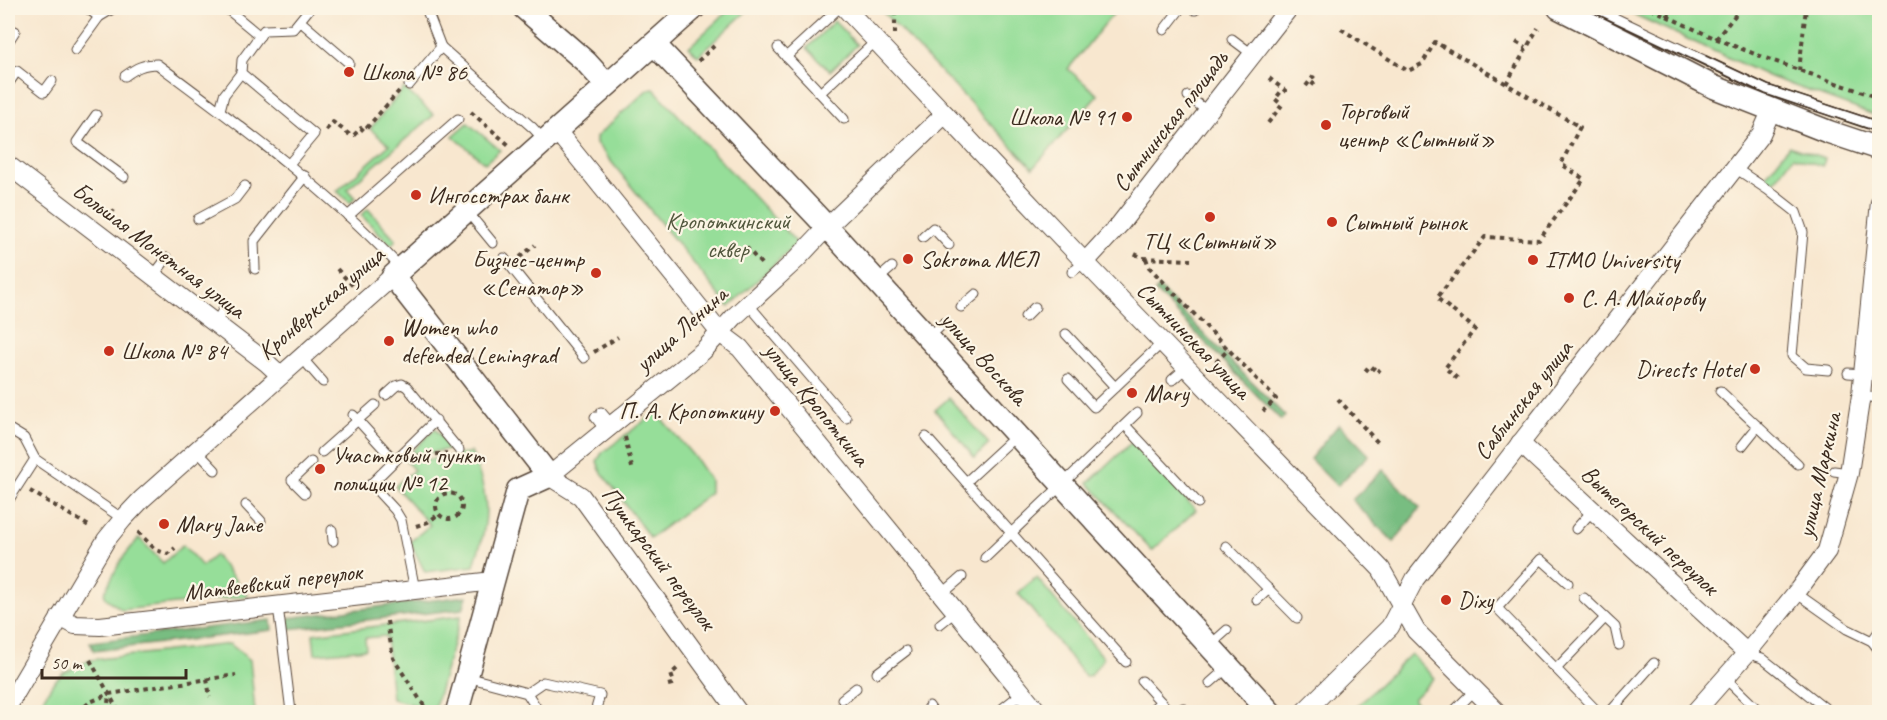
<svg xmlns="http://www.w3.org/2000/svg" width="1887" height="720" font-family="Caveat,sans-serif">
<rect width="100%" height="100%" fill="#fcf5e5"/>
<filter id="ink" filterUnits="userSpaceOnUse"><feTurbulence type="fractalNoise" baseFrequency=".0167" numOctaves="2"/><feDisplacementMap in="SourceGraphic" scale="12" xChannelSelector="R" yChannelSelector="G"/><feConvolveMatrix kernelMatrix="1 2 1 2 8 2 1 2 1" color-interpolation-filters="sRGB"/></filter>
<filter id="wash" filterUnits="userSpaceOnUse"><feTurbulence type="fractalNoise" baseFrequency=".008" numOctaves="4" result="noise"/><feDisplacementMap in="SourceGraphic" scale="24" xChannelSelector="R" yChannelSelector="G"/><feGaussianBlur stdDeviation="1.35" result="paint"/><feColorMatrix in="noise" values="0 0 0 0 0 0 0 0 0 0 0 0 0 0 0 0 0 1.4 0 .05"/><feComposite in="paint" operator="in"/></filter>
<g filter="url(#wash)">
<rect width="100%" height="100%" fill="#f8e7cf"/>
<g fill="#96de99" stroke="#68845c" stroke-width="1.5">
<path d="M731 8H750L698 56 689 47Z"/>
<path d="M879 8H1118L1068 69 1098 95 1033 168Z"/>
<path d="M1620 8H1879V117L1770 77Z"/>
<path d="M834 21 857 45 830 71 807 48Z"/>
<path d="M404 88 434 115 347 189 355 198 350 203 337 191 389 145 370 129Z"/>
<path d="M654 89 797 243 729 307 596 143V137L647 90Z"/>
<path d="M468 123 500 150 485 163 453 136Z"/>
<path d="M1789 146 1825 158 1823 166 1793 157 1774 182 1765 177Z"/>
<path d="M368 209 396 240 391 245 361 215Z"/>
<path d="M949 398 989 444 975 458 935 410Z"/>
<path d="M656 412 695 458 710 480V493L650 538 600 470 597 461 602 453Z"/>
<path d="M435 429 452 449 420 454 411 452Z"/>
<path d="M1132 442 1196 510 1152 551 1088 483Z"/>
<path d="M471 452C481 475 490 504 484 529 482 542 477 554 474 566L425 572 410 542 430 525 395 486 414 470 404 459H437Z"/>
<path d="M139 538 163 563 183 545 202 566 215 555 248 596 122 610 106 598 104 593 121 560Z"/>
<path d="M1037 578 1104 658 1090 676H1085L1018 593 1033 580Z"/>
<path d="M461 616 434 710 392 699 386 636 365 638 366 649 315 654 313 634Z"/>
<path d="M230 644 250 660 255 712H35L53 683 63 673 90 660Z"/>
<path d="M1411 654 1434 678 1413 699 1421 708 1417 712H1351Z"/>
</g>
<g fill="#78bd81" stroke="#5a7450" stroke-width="1.5">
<path d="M1159 288 1285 416 1281 420 1155 291Z"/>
<path d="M1339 424 1369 455 1337 486 1310 459Z"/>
<path d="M1383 470 1420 508 1394 542 1352 500Z"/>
<path d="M467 596 463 609 289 629 288 618Z"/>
<path d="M271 620 272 630 94 651 90 642Z"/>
</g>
</g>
<g filter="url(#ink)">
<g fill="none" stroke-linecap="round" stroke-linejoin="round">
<defs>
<g id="service">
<path d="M87 8 99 17"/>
<path d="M226 8 260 36"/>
<path d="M1193 8 1195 10"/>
<path d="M1594 8 1767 90 1880 127"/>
<path d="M537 19 547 8"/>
<path d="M300 21 349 63"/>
<path d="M1164 30 1181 8"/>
<path d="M1232 39 1252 54"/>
<path d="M8 42 15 31"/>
<path d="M441 47 533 128 545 141"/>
<path d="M778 48 816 88"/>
<path d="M75 50 99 17 114 8"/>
<path d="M786 57 839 8"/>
<path d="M125 76C136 68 143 64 157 64 242 127 328 190 401 268"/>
<path d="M8 84 17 71 44 92 52 81"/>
<path d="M409 85 441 47 426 8"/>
<path d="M817 90 844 119"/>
<path d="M820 93 876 41"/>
<path d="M1188 96 1208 112"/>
<path d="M220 110 224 95 241 73"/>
<path d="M96 115 77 142 124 177"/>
<path d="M289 164 314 134 241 73 242 60 264 30 293 29 310 8"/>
<path d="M1735 168 1768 190 1796 212 1803 232 1792 356 1806 368 1828 370"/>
<path d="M466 210 493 243"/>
<path d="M348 216 458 119"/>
<path d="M198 219 235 199 245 186"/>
<path d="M923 237 933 228 949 245"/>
<path d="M504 258 584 358"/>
<path d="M255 269 254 241 305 176"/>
<path d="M1072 272 1085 262"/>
<path d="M153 276 167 258"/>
<path d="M876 281 892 267"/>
<path d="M748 304 846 418"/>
<path d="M961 307 976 294"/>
<path d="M1025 317 1035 307"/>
<path d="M215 323 224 309"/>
<path d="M1066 334 1115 387"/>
<path d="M928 338 944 323"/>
<path d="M301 357 323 382"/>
<path d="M1848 373 1864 374"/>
<path d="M1068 379 1094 407 1163 342"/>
<path d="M1172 380 1187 367"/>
<path d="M1720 391 1798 464"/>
<path d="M386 395 396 386 402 384 407 387 459 450"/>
<path d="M1861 395 1880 399"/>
<path d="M601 412 612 425"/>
<path d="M353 415 395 461"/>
<path d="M595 417 605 430"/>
<path d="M1125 425 1198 503"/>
<path d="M11 430 24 438 35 459 123 519"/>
<path d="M926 437 1126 662"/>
<path d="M1742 446 1758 426"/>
<path d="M196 450 215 470"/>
<path d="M322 452 375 405"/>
<path d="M1834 471 1849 473"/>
<path d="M966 482 1017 435"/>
<path d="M305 493 292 480 311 462"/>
<path d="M8 501 35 459"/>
<path d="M246 505 261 521"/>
<path d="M1576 529 1593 510"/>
<path d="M332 530 333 541"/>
<path d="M1226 546 1297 618"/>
<path d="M985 558 1137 413"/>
<path d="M1568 583 1541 559 1497 608 1598 712"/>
<path d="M415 590 401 520 395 510 371 484 436 420"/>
<path d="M1796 593 1847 629 1872 641 1879 650 1880 653"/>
<path d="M941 595 962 577"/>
<path d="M1584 598 1615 627 1619 645"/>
<path d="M1257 600 1269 589"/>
<path d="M278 606 291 712"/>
<path d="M940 624 955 612"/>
<path d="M1872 641 1880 630"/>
<path d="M1209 646 1227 630"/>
<path d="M1747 653 1762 658 1830 712"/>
<path d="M1556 669 1605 618"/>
<path d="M877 673 906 651"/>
<path d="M467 677 527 693 539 712"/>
<path d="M1725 678 1760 712"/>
<path d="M1142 681 1170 712"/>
<path d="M1210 683 1228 667"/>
<path d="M527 693 543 682 600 695 595 712"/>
<path d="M842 699 856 688"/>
<path d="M929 706 933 712"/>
<path d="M1003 708 1022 693"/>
<path d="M1149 712 1161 702"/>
<path d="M1177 712 1183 708"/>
<path d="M1453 712 1475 690"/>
<path d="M1610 712 1654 663"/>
</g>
<g id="minor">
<path d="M845 8 1078 255 1381 569 1416 631 1497 712"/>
<path d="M556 130 720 333 740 348 1038 712"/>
<path d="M8 165 266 362 280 375"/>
<path d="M1085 262 1120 224 1289 8"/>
<path d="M1520 443 1747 653"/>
<path d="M60 617 75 625 100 626 493 581"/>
<path d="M8 706 106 540 123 519 142 499 393 276"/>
<path d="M738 712 581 496 549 476 703 351 735 316 797 259 827 227 945 114"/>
<path d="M1304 712 1390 627 1415 579 1761 134 1772 109"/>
<path d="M1695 712 1747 653 1796 593 1827 551 1849 473 1861 395 1880 202"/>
</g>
<g id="tertiary">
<path d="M524 8 586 62 607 85"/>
<path d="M1559 8 1714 87 1829 132 1880 149"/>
<path d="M654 44 827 227 1270 712"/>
<path d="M549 476 393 276 694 8"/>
<path d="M457 712 518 490 549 476"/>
</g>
</defs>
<use href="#service" stroke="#574639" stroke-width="11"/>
<use href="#minor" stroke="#574639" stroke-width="20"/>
<use href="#tertiary" stroke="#574639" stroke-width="25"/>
<g stroke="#574639" stroke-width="4" stroke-dasharray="4.5 4.5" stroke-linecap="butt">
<path d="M1651 8C1723 46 1802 71 1880 98"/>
<path d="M1667 16 1674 8"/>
<path d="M1341 29 1408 71 1422 64 1435 42 1580 127 1561 164 1584 179 1539 240 1485 237 1437 298 1475 329 1445 368 1458 379"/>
<path d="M895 34V8"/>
<path d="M1716 39 1741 8"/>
<path d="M1516 42 1526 48"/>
<path d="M698 61 714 46"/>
<path d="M1799 71 1806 8"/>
<path d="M1269 78 1288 93"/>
<path d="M1506 84 1538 28"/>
<path d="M1306 86 1313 77 1316 80 1309 89"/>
<path d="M471 112 510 146"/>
<path d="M1268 123 1282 105 1275 99 1283 89"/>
<path d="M326 130 333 122 350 135H354L361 128 364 131 399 91"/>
<path d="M108 219 114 210"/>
<path d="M746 247 764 267"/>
<path d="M1135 254 1143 258 1191 260"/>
<path d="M520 257 535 245"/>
<path d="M1146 258 1149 267 1276 399 1263 411"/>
<path d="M337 269 353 286"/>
<path d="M594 352 618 337"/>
<path d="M1216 362 1229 349"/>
<path d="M1365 368 1370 372 1375 366 1380 372"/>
<path d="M1338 399 1380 445"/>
<path d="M625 437 633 472"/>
<path d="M418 456 447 453"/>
<path d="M30 491 89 526"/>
<circle cx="449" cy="506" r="13"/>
<path d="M416 526 428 522 439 514"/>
<path d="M138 532 156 550 168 554 175 548"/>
<path d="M387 621 393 658 428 712"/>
<path d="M90 660 119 712"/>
<path d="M207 679 210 697"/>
<path d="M668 685 672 684 673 680 671 674 679 667"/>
<path d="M78 712 90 702 109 694 236 675"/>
<path d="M107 712 109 695"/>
</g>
<use href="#service" stroke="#fff" stroke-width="9"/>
<use href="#minor" stroke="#fff" stroke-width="18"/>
<use href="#tertiary" stroke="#fff" stroke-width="22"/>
<g stroke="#3b2a1e" stroke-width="1.5">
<path d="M1584 8 1765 94 1880 133"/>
<path d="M1706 56 1768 85 1880 122"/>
</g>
</g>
</g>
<g fill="#c8321e" stroke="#fcf5e5" stroke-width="2">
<circle cx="349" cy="72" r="6"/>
<circle cx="1127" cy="117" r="6"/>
<circle cx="1326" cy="125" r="6"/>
<circle cx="416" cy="195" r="6"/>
<circle cx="1210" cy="217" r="6"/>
<circle cx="1332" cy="222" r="6"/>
<circle cx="908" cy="259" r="6"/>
<circle cx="1533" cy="260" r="6"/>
<circle cx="596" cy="273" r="6"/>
<circle cx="1569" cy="298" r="6"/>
<circle cx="389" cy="341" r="6"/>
<circle cx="109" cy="351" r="6"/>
<circle cx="1755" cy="369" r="6"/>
<circle cx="1132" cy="393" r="6"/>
<circle cx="775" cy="411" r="6"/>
<circle cx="320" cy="469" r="6"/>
<circle cx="164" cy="524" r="6"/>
<circle cx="1446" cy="600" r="6"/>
</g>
<g text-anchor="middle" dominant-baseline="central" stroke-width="4.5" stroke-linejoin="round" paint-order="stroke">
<g font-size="24" fill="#3b2a1e" stroke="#fcf5e5" text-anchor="start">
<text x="361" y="72">Школа № 86</text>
<text x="1338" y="111">Торговый<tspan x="1338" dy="28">центр «Сытный»</tspan></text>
<text x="1115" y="117" text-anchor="end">Школа № 91</text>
<text x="428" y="195">Ингосстрах банк</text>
<text x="1344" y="222">Сытный рынок</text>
<text x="1210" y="241" text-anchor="middle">ТЦ «Сытный»</text>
<text x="584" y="259" text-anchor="end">Бизнес-центр<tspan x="584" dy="28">«Сенатор»</tspan></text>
<text x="920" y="259">Sokroma МЕЛ</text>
<text x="1545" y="260">ITMO University</text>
<text x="1581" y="298">С. А. Майорову</text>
<text x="401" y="327">Women who<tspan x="401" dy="28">defended Leningrad</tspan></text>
<text x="121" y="351">Школа № 84</text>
<text x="1743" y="369" text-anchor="end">Directs Hotel</text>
<text x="1144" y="393">Mary</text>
<text x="763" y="411" text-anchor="end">П. А. Кропоткину</text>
<text x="332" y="455">Участковый пункт<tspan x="332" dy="28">полиции № 12</tspan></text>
<text x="176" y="524">Mary Jane</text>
<text x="1458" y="600">Dixy</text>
</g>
<g font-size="24" fill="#3b2a1e" stroke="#fcf5e5">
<text transform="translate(1170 121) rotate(-52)">Сытнинская площадь</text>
<text transform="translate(159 250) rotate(37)">Большая Монетная улица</text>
<text transform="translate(321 303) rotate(-41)">Кронверкская улица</text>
<text transform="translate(681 329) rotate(-42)">улица Ленина</text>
<text transform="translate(1194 340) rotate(46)">Сытнинская улица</text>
<text transform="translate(984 358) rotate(48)">улица Воскова</text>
<text transform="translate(1523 400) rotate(-52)">Саблинская улица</text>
<text transform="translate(817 404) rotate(51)">улица Кропоткина</text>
<text transform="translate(1819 475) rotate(-77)">улица Маркина</text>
<text transform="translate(1650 530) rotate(43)">Вытегорский переулок</text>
<text transform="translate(659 558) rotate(53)">Пушкарский переулок</text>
<text transform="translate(273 582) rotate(-7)">Матвеевский переулок</text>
</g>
<g font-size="24" fill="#52573d" stroke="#fcf5e5">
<text x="728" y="221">Кропоткинский<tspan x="728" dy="28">сквер</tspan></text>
</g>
</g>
<rect width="1887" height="720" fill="none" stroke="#fcf5e5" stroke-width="30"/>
<path d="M42 669v9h144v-9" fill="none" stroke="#3b2a1e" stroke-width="3"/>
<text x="51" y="669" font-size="18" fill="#3b2a1e" stroke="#fcf5e5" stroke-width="4.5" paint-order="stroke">50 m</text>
</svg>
